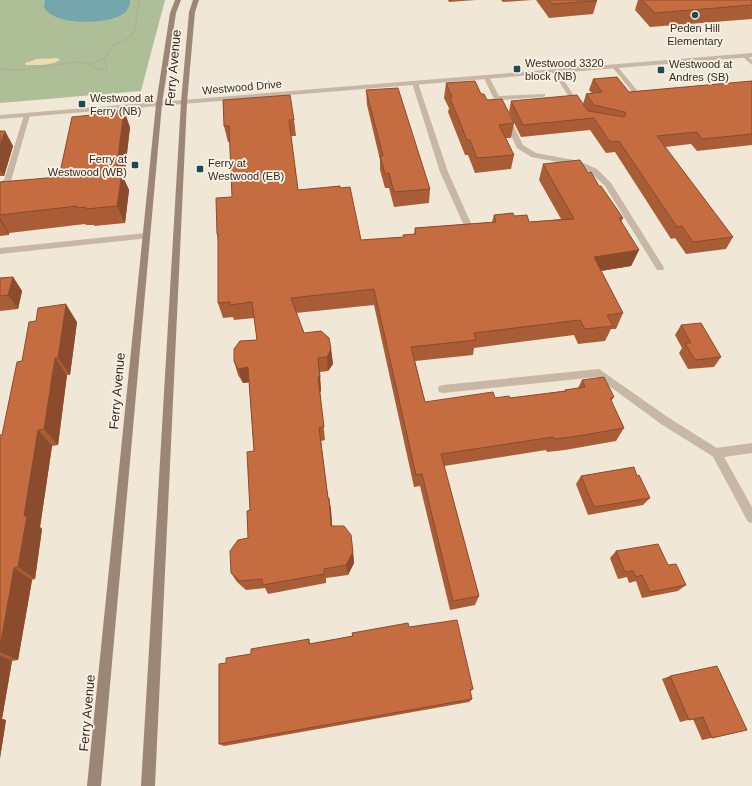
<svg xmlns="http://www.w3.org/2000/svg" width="752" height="786" font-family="Helvetica,sans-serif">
<rect width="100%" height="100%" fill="#f1e7d7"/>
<path fill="#aebf98" d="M0 0H165L141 91 0 103Z"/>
<path fill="#eddcad" d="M58 58 60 60C51 66 35 65 25 65V63L37 59Z"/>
<path fill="#76a6ad" d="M45 0H130V4C128 8 127 12 123 14 107 25 53 26 44 7Z"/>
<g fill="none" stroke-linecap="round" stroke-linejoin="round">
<g stroke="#b4a28e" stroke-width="1.5" stroke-dasharray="1 1" stroke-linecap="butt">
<path d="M91 64 105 58"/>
<path d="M0 69 20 70 77 62 90 64 98 70 107 68 105 58 113 46 130 37 135 30 139 0"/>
</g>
<g fill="#c8b7a4" fill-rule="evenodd">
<path d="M27 113 30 115 11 181 0 188V182L4 180 24 115Z"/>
<path d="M146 233 149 234V238L0 254V248Z"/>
<path d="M599 369 669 418 720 450 721 453 720 456 716 458 712 456 661 424 597 377 443 393 439 392 438 389 439 386 443 385Z"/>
</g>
<g fill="#c8b7a4" fill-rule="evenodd">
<path d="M743 55H747L752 60V65L743 57Z"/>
<path d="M613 66H617L641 95H647V97L637 98 613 68Z"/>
<path d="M554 71H558L581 107 580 108H576L553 72Z"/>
<path d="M485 77H489L499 96 545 94V96L543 97 501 100 523 145 536 153 579 161 597 169 611 183 663 266 664 268 663 270H657L605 186 591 173 574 165 531 157 517 148 484 78Z"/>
<path d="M413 82 418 83 448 172 474 230 473 232H467L466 230 440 172 412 83Z"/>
<path d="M752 443V453L724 457 752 507V523L748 522 711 453 712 450 716 448Z"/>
</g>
<path fill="#c8b7a4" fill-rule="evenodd" d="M752 53V57L0 119V115Z"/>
<g fill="#9c8675" fill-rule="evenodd">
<path d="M175 0H181L176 13 162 104 101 786H87L156 104 170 13Z"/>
<path d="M193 0H199L195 12 187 102 155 786H141L181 102 189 12Z"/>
</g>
</g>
<g fill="#a95d37">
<path d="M448 0H476L449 2Z"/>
<path d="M501 0H532L503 2Z"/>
<path d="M536 0H596L597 1 593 14 549 18Z"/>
<path d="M638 0H752V19L650 27 635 10Z"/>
<path d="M593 79 629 92 752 81V145L697 151 691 144 665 147 733 237 726 249 686 254 675 238 671 239 615 152 606 153 590 130 521 137 509 112 511 101 583 104 586 94 592 93 589 90Z"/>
<path d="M446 83 481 94 514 123 511 138H506L514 155 511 169 475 173 468 155H465L448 112 449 108 444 98Z"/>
<path d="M366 90 430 189 429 203 394 207 389 188H385L380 170V160L367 105Z"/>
<path d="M294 120 296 136H291L298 190 340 188 361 240 403 237V235L414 234 415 228 492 222 494 215 514 216 529 222 561 219 539 180 543 164 588 173 599 186 623 218 621 222 639 250 631 266 601 271 623 313 616 329H611L605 341 578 344 574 335 474 348 473 355 415 361 425 402 510 398 564 391 565 390 578 388 582 380 614 397 611 401 624 428 616 441 565 450 547 452 546 450 444 466 479 596 475 605 450 610 420 486 414 487 374 305 296 313 304 333 331 349 333 364 328 371 320 372 321 391 320 392 325 440 321 441 328 498H329L331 510 332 526 353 552 354 563 348 575 326 578V583L268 594 265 588 246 590 237 582 231 573 248 538 254 451 249 382 243 383 238 375 234 361 257 340 254 318 234 320 233 317 223 318 218 303V240L217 234 232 197 230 142H228L224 126Z"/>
<path d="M130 127 124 179 129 190 125 223 94 226V225H86L85 224 9 233V235L0 236V182L59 177Z"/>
<path d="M0 131H5L13 146 4 176H0Z"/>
<path d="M13 277 22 291 18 309 0 311V278Z"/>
<path d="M36 321 77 322 70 375H67L58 445 52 446 40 527 42 529 35 579 32 580 18 660 12 661 2 719 6 720 0 758V435H2L22 361Z"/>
<path d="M681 325 721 357 714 367 688 369 679 353 682 348 675 335Z"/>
<path d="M581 476H637L650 498 643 505 588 515 576 484Z"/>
<path d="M616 551 668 565 686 585 678 591 642 598 636 581 629 583 627 577 618 579 610 558Z"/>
<path d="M409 627 473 689 470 692 472 699 469 702 224 746 219 744 226 663 251 654 309 639 310 644 353 636 352 633Z"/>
<path d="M670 676 747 730 702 740 693 719 680 722 662 679Z"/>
</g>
<g fill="#8a4c2d">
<path d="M124 110 130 127 124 179 129 190 125 223 117 206 116 173Z"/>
<path d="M5 131 13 146 4 176 0 170V146Z"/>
<path d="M0 218 9 233V235L0 221Z"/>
<path d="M639 250 631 266 588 273 594 257Z"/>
<path d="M13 277 22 291 18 309 8 295Z"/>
<path d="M66 304 77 322 70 375 58 358Z"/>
<path d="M331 349 333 364 328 371 327 357Z"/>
<path d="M55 358 67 375 58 445 44 429Z"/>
<path d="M318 358 321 391 320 392 325 440 318 377Z"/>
<path d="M248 367 252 382 243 383 238 369Z"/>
<path d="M38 430 52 446 40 527 42 529 35 579 18 567 24 516Z"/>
<path d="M329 498 331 510 333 537 331 526Z"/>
<path d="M353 552 354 563 348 575 346 565Z"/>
<path d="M14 568 32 580 18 660 0 652V647Z"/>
<path d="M0 656 12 661 2 719 6 720 0 758Z"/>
</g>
<g fill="#c56c40" stroke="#8a4c2d">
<path d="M549 0H596L597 1 552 4Z"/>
<path d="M642 0H752V5L655 13Z"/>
<path d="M617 77 629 92 752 81V134L702 139 697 132 657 136 733 237 693 242 682 226 677 227 619 141 610 142 594 118 523 125 511 101 577 95 588 111 624 117 626 115 625 112 594 105 586 94 602 92 593 79Z"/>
<path d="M475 81 481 94H484L487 100 502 99 514 123 499 125 514 155 477 158 470 140H467L450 98 452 97 446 83Z"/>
<path d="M398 88 430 189 394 192 389 173 385 174 380 156H383L366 90Z"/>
<path d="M290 95 294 120H289L298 190 340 186V188L350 187 361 240 404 237 403 235 416 234 415 228 496 222 494 215 513 213 514 216 527 215 529 222 574 219 543 164 580 160 588 173 591 172 599 186H601L623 218H619L639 250 594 257 623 313 607 315 613 326 585 329 580 320 474 333 476 340 411 347 425 402 493 392 495 398 509 396 510 398 566 391 565 390 585 387 582 380 604 377 614 397 610 398 624 428 572 437 554 439 553 437 441 454 479 596 453 601 422 474 416 475 374 289 291 298 304 333 321 331 329 338 331 349 327 357 318 358 320 377H318L324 427 319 428 328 498H329L331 526H344L351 535 353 552 346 565 324 569V574L263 585 262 579 240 581 231 573 230 551 238 540 248 538 247 511 250 510 247 452 254 451 248 367 238 369 234 361V349L240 341 257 340 252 302 230 305V302L218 303V234H217L216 198 232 197 229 126H224L223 100Z"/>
<path d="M124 110 116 173 122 172 117 206 86 209V207L77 208V206L0 215V182L59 177 72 117 92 115V113Z"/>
<path d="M0 131H5L0 146Z"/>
<path d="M13 277 8 295 0 296V278Z"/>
<path d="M66 304 58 358H55L44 429 38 430 24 516H27L18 567 14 568 0 647V435H2L17 362 22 361 29 322 36 321 38 308Z"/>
<path d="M701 323 721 357 695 360 685 343H691L681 325Z"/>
<path d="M634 467 637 476 639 475 650 498 594 507 581 476Z"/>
<path d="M658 544 668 565 676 564 686 585 650 592 642 575 636 577 633 571 625 572 616 551Z"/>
<path d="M457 620 473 689 470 690 472 699 219 744V664L226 663V658L251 654V649L309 639V644L353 636 352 633 408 623 409 627Z"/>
<path d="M717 666 747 730 712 738 703 717 689 720 670 676Z"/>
</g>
<g fill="#1b4c54" stroke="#f9f1e3" stroke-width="1.5">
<circle cx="695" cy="15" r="4"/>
<rect x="513" y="65" width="8" height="8" rx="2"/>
<rect x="657" y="66" width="8" height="8" rx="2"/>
<rect x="78" y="100" width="8" height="8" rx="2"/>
<rect x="131" y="161" width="8" height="8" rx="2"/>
<rect x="196" y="165" width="8" height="8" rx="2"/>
</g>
<g text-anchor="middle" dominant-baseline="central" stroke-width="3.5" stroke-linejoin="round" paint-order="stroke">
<g font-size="11" fill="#332b25" stroke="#f9f1e3" text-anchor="start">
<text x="695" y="28" text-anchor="middle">Peden Hill<tspan x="695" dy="13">Elementary</tspan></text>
<text x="525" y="63">Westwood 3320<tspan x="525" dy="13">block (NB)</tspan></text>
<text x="669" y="64">Westwood at<tspan x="669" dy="13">Andres (SB)</tspan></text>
<text x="90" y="98">Westwood at<tspan x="90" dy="13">Ferry (NB)</tspan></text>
<text x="127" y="159" text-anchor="end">Ferry at<tspan x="127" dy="13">Westwood (WB)</tspan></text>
<text x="208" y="163">Ferry at<tspan x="208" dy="13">Westwood (EB)</tspan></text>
</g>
<g font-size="11" fill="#332b25" stroke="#f9f1e3">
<text transform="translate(242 87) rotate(-5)">Westwood Drive</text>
</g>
<g font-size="13" fill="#332b25" stroke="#f9f1e3">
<text transform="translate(173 68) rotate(-85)">Ferry Avenue</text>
<text transform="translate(117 391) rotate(-85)">Ferry Avenue</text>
<text transform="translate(87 713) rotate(-85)">Ferry Avenue</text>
</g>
</g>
</svg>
